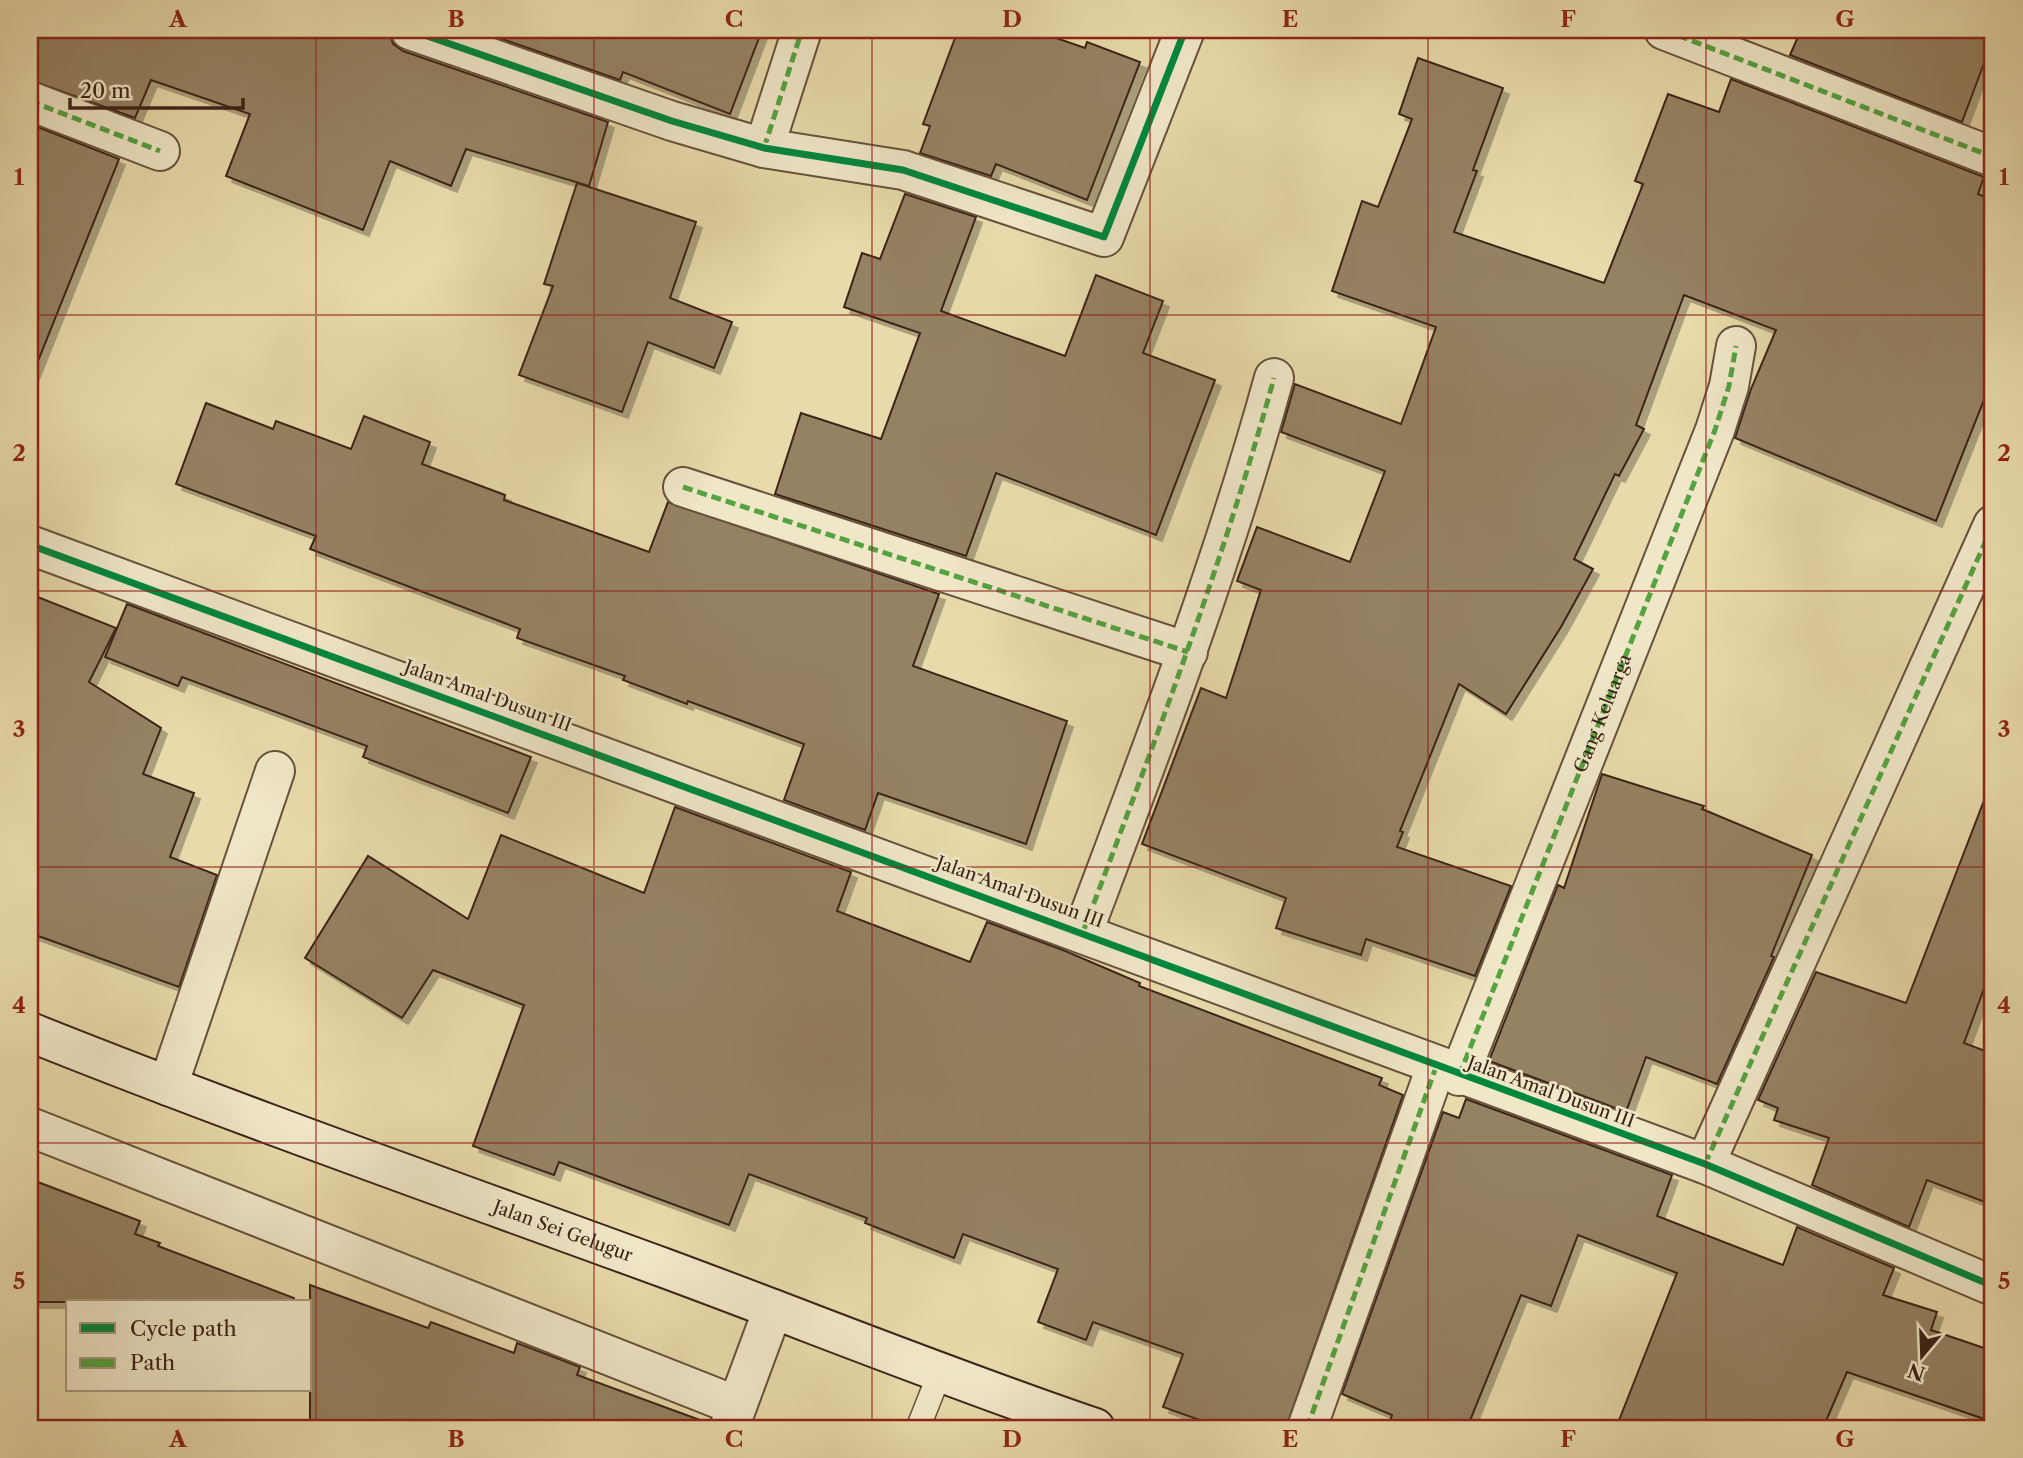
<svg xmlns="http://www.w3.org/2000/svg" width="2023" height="1458" font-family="'Libre Caslon Text',serif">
<defs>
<filter id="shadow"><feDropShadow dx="6" dy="6" stdDeviation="0" flood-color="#0004"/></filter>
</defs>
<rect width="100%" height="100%" fill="#e8daaa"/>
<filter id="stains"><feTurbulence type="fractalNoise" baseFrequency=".00286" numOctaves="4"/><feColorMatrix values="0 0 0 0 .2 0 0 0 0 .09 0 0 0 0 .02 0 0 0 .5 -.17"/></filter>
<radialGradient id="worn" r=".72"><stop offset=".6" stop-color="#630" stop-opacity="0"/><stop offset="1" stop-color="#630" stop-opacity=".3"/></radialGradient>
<g fill="#958264" stroke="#3c2319" stroke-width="2" filter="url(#shadow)">
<path d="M30 30H389L393 44 403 51 608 122 589 186 466 149 451 186 390 161 363 230 226 176 250 114 151 80 135 118 30 80Z"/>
<path d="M476 30H762L730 114 623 72 620 80Z"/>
<path d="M958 30H1033L1085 48 1087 42 1140 62 1087 200 996 164 991 176 920 153 930 126 923 124Z"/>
<path d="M1801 30H1993V39L1962 122 1790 55Z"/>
<path d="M1418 58 1503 88 1473 170 1477 171 1454 232 1604 283 1643 184 1635 181 1668 94 1719 112 1731 79 1984 177 1978 194 1993 201V377L1936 521 1735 438 1751 389 1776 330 1684 295 1636 425 1644 429 1619 476 1615 474 1574 559 1593 569 1561 627 1506 714 1459 684 1400 831 1403 832 1397 847 1511 886 1475 976 1366 939 1361 955 1276 928 1286 898 1142 844 1201 688 1226 698 1261 590 1237 581 1257 527 1350 562 1385 471 1281 432 1295 384 1401 424 1436 327 1332 291 1362 201 1378 207 1412 119 1399 114Z"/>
<path d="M30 124 119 159 32 376H30Z"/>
<path d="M577 183 696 222 670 298 732 322 714 368 648 342 622 412 519 375 553 286 544 284Z"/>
<path d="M905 194 976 217 941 311 1065 356 1096 275 1163 301 1143 353 1215 380 1156 535 996 473 966 556 775 494 801 413 881 439 920 333 844 307 862 253 880 259Z"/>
<path d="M206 403 273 429 276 421 351 449 364 416 430 442 422 464 505 495 504 500 649 552 668 502 939 594 913 666 1067 721 1026 844 878 793 865 830 784 800 804 744 688 701 687 704 623 680 625 676 517 638 520 629 310 549 316 536 176 484Z"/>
<path d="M30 594 116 628 89 682 161 728 143 774 194 793 170 857 217 875 179 987 30 933Z"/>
<path d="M127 604 531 757 508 813 363 757 367 746 182 677 178 686 105 657Z"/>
<path d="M1602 774 1704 806 1702 809 1812 855 1771 956 1774 957 1717 1084 1646 1057 1626 1112 1489 1061 1558 885 1564 888Z"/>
<path d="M1990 785 1993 786V964L1964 1043 1993 1054V1205L1927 1180 1909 1227 1812 1185 1829 1138 1774 1120 1778 1108 1758 1100 1816 972 1906 1003Z"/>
<path d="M675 807 851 872 837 911 970 962 987 922 1063 950 1140 983 1139 986 1382 1078 1379 1085 1403 1095 1286 1428H1222L1163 1407 1183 1354 1093 1322 1086 1340 1038 1322 1058 1269 963 1234 954 1258 865 1223 867 1218 749 1174 729 1225 559 1162 554 1175 473 1146 524 1005 433 970 402 1018 305 958 368 856 468 919 501 835 644 893Z"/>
<path d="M1466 1099 1672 1175 1657 1216 1783 1265 1797 1227 1894 1268 1883 1295 1937 1312 1931 1330 1993 1351V1422L1847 1372 1823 1428H1616L1677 1273 1578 1235 1551 1306 1521 1295 1467 1428H1388L1392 1415 1342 1394 1443 1112 1459 1118Z"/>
<path d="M30 1179 140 1221 135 1234 160 1243 158 1246 294 1298 293 1302H30Z"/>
<path d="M310 1285 428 1328 431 1322 514 1353 517 1343 580 1367 577 1375 708 1423 707 1428H310Z"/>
</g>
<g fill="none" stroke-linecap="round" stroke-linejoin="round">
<defs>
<path id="service" d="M918 1428 939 1375"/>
<g id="minor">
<path d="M410 30 672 121 764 148 903 170 1104 237 1185 30"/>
<path d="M1664 30 1993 157"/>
<path d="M30 101 160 151"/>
<path d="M764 148 802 30"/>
<path d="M683 487 1188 652"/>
<path d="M30 545 1705 1164 1993 1286"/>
<path d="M1083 932C1152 749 1222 567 1274 378"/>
<path id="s1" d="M1459 1076 1715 430 1729 386 1736 346"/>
<path d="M168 1086 275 771"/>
<path d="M30 1127 737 1406"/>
<path d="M1705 1164 1993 525"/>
<path d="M729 1428 773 1309"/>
<path d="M1307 1428 1436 1067"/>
</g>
<g id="secondary">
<path id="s2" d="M30 1032C240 1116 454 1191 667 1269 810 1322 951 1379 1095 1428"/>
</g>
</defs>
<use href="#service" stroke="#67513d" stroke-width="26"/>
<use href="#minor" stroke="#67513d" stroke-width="42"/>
<use href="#secondary" stroke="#3c2319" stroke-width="42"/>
<use href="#service" stroke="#f0e7c8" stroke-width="23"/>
<use href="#minor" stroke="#f0e7c8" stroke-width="38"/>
<use href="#secondary" stroke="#f0e7c8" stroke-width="38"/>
<g stroke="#54a240" stroke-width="5" stroke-dasharray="10 5" stroke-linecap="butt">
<path d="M1664 30 1993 157"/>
<path d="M30 101 160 151"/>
<path d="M764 148 802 30"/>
<path d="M683 487 1188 652"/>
<path d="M1083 932C1152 749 1222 567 1274 378"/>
<path d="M1459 1076 1715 430 1729 386 1736 346"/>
<path d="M1705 1164 1993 525"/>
<path d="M1307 1428 1436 1067"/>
</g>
<defs>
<g id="cycleway">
<path d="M410 30 672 121 764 148 903 170 1104 237 1185 30"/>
<path d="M30 545 1705 1164 1993 1286"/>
</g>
</defs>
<use href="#cycleway" stroke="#f0e7c8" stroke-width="11"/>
<use href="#cycleway" stroke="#00873e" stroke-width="7"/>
</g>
<path fill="none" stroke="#8f2418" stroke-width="2" stroke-opacity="0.55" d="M316 30V1428M594 30V1428M872 30V1428M1150 30V1428M1428 30V1428M1706 30V1428M30 315H1993M30 591H1993M30 867H1993M30 1143H1993"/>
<g text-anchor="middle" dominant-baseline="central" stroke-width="5" stroke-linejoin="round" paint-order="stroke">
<g font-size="18" fill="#3c2319" stroke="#f0e7c8">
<text transform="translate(488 696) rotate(20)">Jalan Amal Dusun III</text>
<text stroke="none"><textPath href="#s1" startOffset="390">Gang Keluarga</textPath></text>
<text transform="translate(1020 892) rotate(20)">Jalan Amal Dusun III</text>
<text transform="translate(1551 1092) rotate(20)">Jalan Amal Dusun III</text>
<text stroke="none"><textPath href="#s2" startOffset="569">Jalan Sei Gelugur</textPath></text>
</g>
</g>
<rect width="2023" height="1458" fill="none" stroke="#e8daaa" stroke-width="77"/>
<rect x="66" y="1300" width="245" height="91" fill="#f0e7c8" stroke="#a89982" stroke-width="2"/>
<rect x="80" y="1323" width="35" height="10" fill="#00873e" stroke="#a89982" stroke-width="2"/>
<text x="130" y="1336" font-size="21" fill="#3c2319">Cycle path</text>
<rect x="80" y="1358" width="35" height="10" fill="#54a240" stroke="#a89982" stroke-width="2"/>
<text x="130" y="1370" font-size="21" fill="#3c2319">Path</text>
<g transform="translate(1922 1356) rotate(199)" stroke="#f0e7c8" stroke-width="5" paint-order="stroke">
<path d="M0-5L12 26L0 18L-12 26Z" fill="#3c2319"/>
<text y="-10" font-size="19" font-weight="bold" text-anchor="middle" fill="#3c2319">N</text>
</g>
<path d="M70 98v10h173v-10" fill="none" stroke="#3c2319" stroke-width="3.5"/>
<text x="80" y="98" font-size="21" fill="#3c2319" stroke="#f0e7c8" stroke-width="5" paint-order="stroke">20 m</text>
<rect x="38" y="38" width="1946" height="1382" fill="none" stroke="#8f2418" stroke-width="2.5"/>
<g font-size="23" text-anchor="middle" font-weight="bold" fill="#8f2418">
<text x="178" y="27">A</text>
<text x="456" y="27">B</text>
<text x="734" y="27">C</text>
<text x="1012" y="27">D</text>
<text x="1290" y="27">E</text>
<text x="1568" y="27">F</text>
<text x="1845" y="27">G</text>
<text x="19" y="185">1</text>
<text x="2004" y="185">1</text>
<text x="19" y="461">2</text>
<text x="2004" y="461">2</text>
<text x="19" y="737">3</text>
<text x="2004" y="737">3</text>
<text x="19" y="1013">4</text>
<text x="2004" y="1013">4</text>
<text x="19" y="1289">5</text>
<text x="2004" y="1289">5</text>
<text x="178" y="1447">A</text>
<text x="456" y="1447">B</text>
<text x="734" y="1447">C</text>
<text x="1012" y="1447">D</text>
<text x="1290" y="1447">E</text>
<text x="1568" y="1447">F</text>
<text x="1845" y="1447">G</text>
</g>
<rect width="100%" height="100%" filter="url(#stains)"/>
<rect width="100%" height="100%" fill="url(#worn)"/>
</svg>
